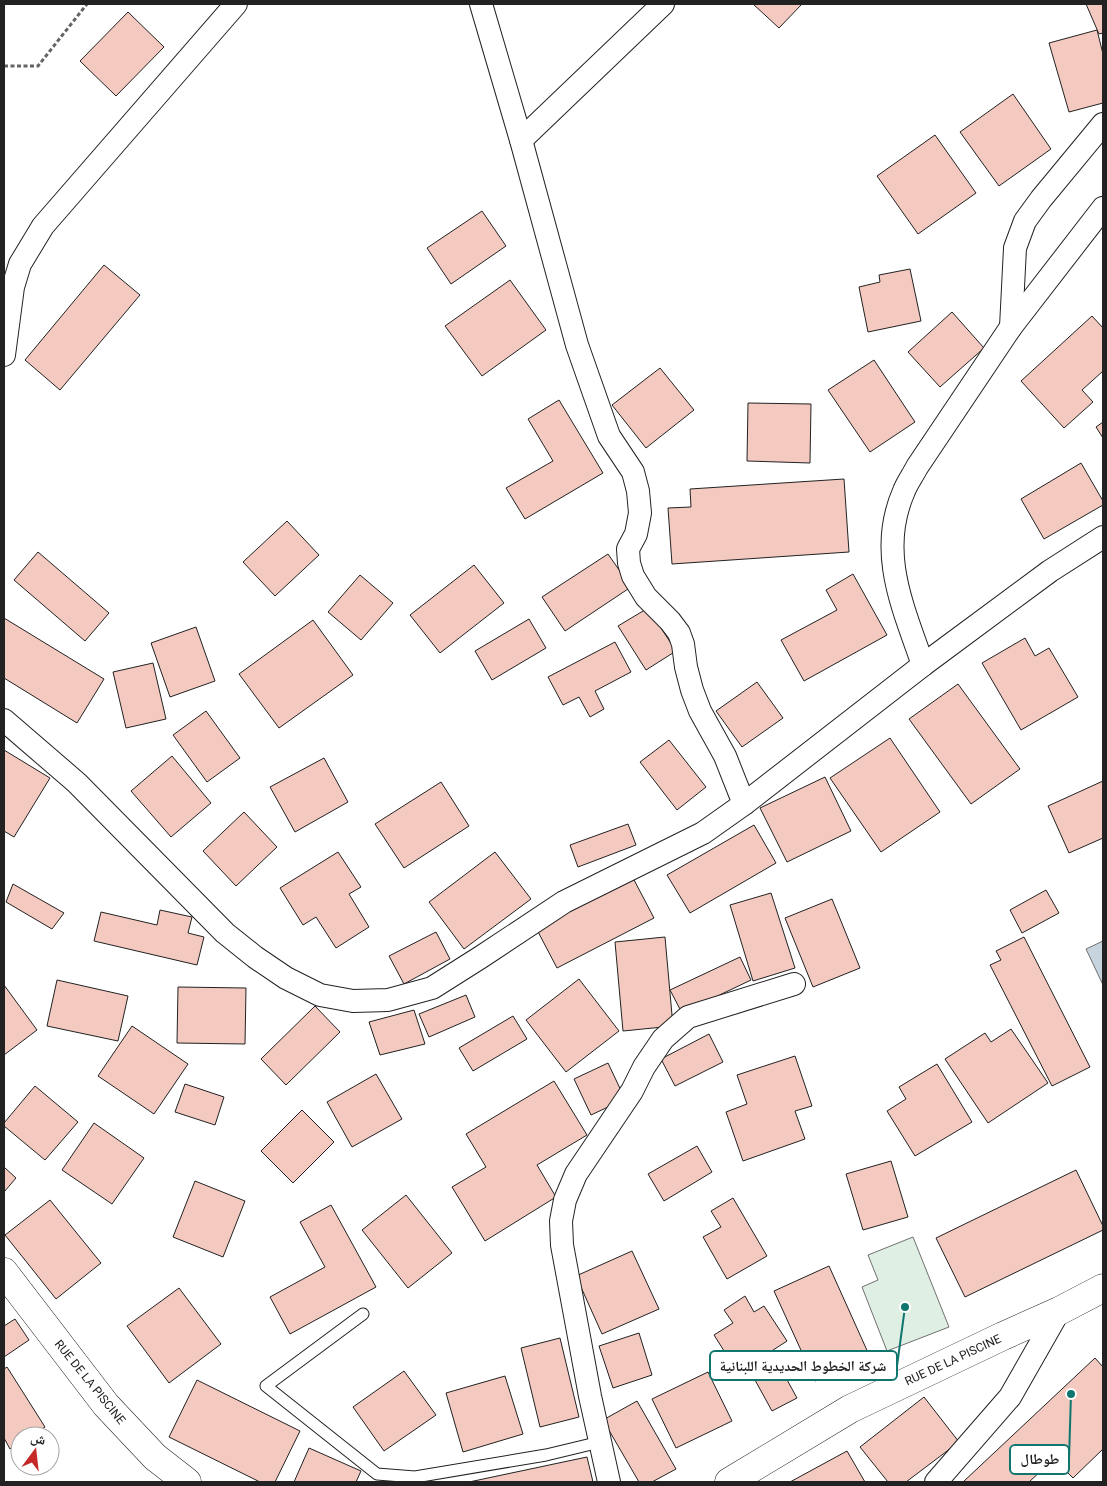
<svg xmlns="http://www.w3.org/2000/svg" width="1107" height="1486" font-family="Roboto,'Noto Naskh Arabic',sans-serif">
<rect width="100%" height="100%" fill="#fff"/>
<path fill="#e0efe3" stroke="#6f6f6f" d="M913 1237 949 1327 887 1351 862 1287 878 1280 868 1255Z"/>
<path fill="#c7d3dd" stroke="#6f6f6f" d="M1103 941V985L1086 949Z"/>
<g fill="#f3c9c0" stroke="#222">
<path d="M753 4H802L779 28Z"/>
<path d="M1086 4H1103V33L1099 34Z"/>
<path d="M128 12 164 47 116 96 80 61Z"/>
<path d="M1097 30 1103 54V103L1069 112 1049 43Z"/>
<path d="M1013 94 1051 149 999 186 960 132Z"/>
<path d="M935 135 976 193 918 234 877 176Z"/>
<path d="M482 211 506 246 451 284 427 248Z"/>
<path d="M104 265 140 295 60 390 25 360Z"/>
<path d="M910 269 921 321 868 332 859 287 880 282 879 275Z"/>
<path d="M510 280 546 330 482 376 445 326Z"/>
<path d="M952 312 984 348 940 387 908 352Z"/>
<path d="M1092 316 1103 328V371L1082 390 1093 402 1064 428 1021 381Z"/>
<path d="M874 360 915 422 870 452 828 390Z"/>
<path d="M660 368 694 410 646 448 612 405Z"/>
<path d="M559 400 603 473 525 519 506 488 553 461 528 419Z"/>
<path d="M748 403 811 404 810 463 747 461Z"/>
<path d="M1103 422V438L1096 427Z"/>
<path d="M1081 463 1103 501V505L1044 539 1021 499Z"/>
<path d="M844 479 849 552 672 564 668 508 691 507 690 489Z"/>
<path d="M287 521 319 555 275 596 243 562Z"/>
<path d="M38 552 109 613 85 641 14 580Z"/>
<path d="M608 554 631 587 565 631 542 597Z"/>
<path d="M474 565 504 603 440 653 410 615Z"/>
<path d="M853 574 887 635 804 681 781 640 837 610 826 590Z"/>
<path d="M360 575 393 603 361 640 328 612Z"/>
<path d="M648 608 676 651 646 670 618 626Z"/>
<path d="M4 618 104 679 77 723 4 678Z"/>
<path d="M529 619 546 648 492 680 475 651Z"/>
<path d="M313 620 353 675 279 728 239 674Z"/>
<path d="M196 627 215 681 170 697 151 643Z"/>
<path d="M1025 638 1035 656 1049 648 1078 697 1021 730 982 663Z"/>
<path d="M615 642 631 672 595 691 604 709 590 717 579 697 563 705 548 677Z"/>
<path d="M153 663 166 719 126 728 113 672Z"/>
<path d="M757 682 783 718 742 747 716 711Z"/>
<path d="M958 684 1020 769 971 804 909 719Z"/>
<path d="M206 711 240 758 207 782 173 735Z"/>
<path d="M890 738 940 812 881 852 830 778Z"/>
<path d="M669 740 706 787 677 810 640 762Z"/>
<path d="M4 750 50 778 14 837 4 831Z"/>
<path d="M172 756 211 803 171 837 131 791Z"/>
<path d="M324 758 348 802 295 832 270 787Z"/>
<path d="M825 777 851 831 787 862 760 808Z"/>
<path d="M1103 781V838L1069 853 1048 806Z"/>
<path d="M441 782 469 826 404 868 375 824Z"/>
<path d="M244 812 277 847 236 886 203 851Z"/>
<path d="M628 824 636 845 578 867 570 845Z"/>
<path d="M754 825 776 863 690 913 667 875Z"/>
<path d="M338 852 361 887 349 894 369 927 336 948 316 917 303 925 280 888Z"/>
<path d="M495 852 531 899 464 949 429 902Z"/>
<path d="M632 876 654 918 557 968 535 926Z"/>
<path d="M13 884 64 913 52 929 6 902Z"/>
<path d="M1046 890 1059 913 1022 933 1010 910Z"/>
<path d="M771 893 795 968 753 981 730 905Z"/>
<path d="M832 899 860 968 813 987 785 918Z"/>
<path d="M160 910 192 917 188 933 204 937 197 965 94 941 101 912 157 925Z"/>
<path d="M436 932 450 959 404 984 389 956Z"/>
<path d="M665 937 673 1026 623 1031 615 942Z"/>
<path d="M1024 937 1090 1067 1052 1086 990 965 1001 960 996 951Z"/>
<path d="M740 957 751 980 682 1013 670 990Z"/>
<path d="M579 979 619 1031 566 1072 526 1020Z"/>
<path d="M57 980 128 996 118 1041 47 1026Z"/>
<path d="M4 985 37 1030 4 1055Z"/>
<path d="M178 987 246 988 245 1044 177 1043Z"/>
<path d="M466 995 475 1017 429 1037 419 1014Z"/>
<path d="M315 1006 340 1032 286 1085 261 1059Z"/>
<path d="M414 1010 425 1044 380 1055 369 1022Z"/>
<path d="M513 1016 527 1039 473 1071 459 1048Z"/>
<path d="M132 1026 188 1064 154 1114 98 1076Z"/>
<path d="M1011 1029 1048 1083 988 1123 945 1059 985 1033 991 1042Z"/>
<path d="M709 1034 723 1062 675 1086 661 1059Z"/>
<path d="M795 1056 812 1106 795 1111 805 1139 743 1161 726 1112 747 1104 737 1075Z"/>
<path d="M608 1063 625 1099 591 1115 574 1079Z"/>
<path d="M937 1064 972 1122 915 1156 887 1111 906 1099 899 1087Z"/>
<path d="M376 1074 402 1119 352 1147 327 1102Z"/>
<path d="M554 1081 587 1135 537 1165 556 1197 485 1241 452 1187 486 1167 466 1134Z"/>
<path d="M185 1084 224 1097 215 1125 175 1112Z"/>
<path d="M35 1086 78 1122 45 1160 4 1126V1123Z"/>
<path d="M302 1110 334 1142 293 1183 261 1151Z"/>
<path d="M94 1123 144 1158 112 1204 62 1170Z"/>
<path d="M697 1146 712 1172 664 1201 648 1174Z"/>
<path d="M891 1161 908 1217 863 1230 846 1174Z"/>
<path d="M4 1167 16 1178 4 1192Z"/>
<path d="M1076 1170 1103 1226V1230L965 1297 936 1238Z"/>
<path d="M195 1181 245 1201 223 1257 173 1237Z"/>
<path d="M406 1195 452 1253 408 1288 362 1230Z"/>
<path d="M733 1198 767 1256 727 1279 703 1237 721 1227 711 1211Z"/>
<path d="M50 1200 101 1263 56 1299 5 1235Z"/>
<path d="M331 1205 376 1287 290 1334 270 1297 325 1267 300 1222Z"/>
<path d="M632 1251 659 1309 602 1334 576 1276Z"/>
<path d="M829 1266 870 1357 815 1381 774 1291Z"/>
<path d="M179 1288 221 1344 169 1383 127 1326Z"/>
<path d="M745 1296 754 1312 764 1306 787 1341 738 1373 714 1335 733 1323 724 1310Z"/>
<path d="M15 1319 29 1340 4 1357V1326Z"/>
<path d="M639 1333 652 1375 613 1388 599 1346Z"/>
<path d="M560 1338 579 1417 540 1427 521 1348Z"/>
<path d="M1095 1358 1103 1367V1449L1073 1478 1054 1459 1029 1482H963Z"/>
<path d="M7 1367 45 1427 31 1436H20V1443L10 1449 4 1438V1369Z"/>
<path d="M780 1367 797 1398 772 1411 755 1380Z"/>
<path d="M404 1371 436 1415 384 1451 353 1407Z"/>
<path d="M708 1372 732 1421 676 1448 652 1399Z"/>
<path d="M505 1376 523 1434 463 1452 446 1393Z"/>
<path d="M197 1380 300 1431 275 1482H260L169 1437Z"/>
<path d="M924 1397 959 1442 906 1482H888L860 1447Z"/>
<path d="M637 1401 676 1469 652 1482H639L603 1420Z"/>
<path d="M309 1448 361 1471 356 1482H294Z"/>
<path d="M847 1451 865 1482H790Z"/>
<path d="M587 1457 593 1482H469Z"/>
</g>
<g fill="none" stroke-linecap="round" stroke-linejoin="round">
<defs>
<path id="lane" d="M363 1314 266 1386 377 1474 415 1477 546 1455 600 1442"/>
<g id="street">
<path d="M481 4 521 140 577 345 609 436 633 472 638 491 640 513 636 534 628 549 629 563 633 576 646 597 670 621 679 633 683 644 686 667 692 690 700 711 725 756 744 804"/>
<path d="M521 140 663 4"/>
<path d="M1011 327 1015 248 1025 221 1041 199 1103 124"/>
<path d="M4 355 13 287 20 264 43 226 236 4"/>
<path d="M923 665C903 607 877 552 904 491 907 483 913 475 917 467L1011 327 1103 208"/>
<path d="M4 720 77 783 225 933 255 957 286 978 320 995 353 1001 388 1000 432 988 481 957 564 902 703 833 744 804 923 665 1050 571 1103 537"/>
<path d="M609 1482 590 1396 562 1245 561 1221 565 1200 576 1174 632 1091 644 1067 663 1039 688 1017 794 984"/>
<path d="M936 1482 1010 1397 1059 1311"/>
</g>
<g id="secondary">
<path d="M4 1272 106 1405 155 1457 187 1482"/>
<path d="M729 1482 850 1409 1003 1336 1059 1311 1103 1288"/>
</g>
</defs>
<use href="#lane" stroke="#222" stroke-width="13"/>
<use href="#street" stroke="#222" stroke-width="24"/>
<use href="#secondary" stroke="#222" stroke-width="29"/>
<path stroke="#646464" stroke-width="3" stroke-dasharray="4 2.5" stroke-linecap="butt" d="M4 66H38L87 4"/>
<use href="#lane" stroke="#fff" stroke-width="11"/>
<use href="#street" stroke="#fff" stroke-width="22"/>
<use href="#secondary" stroke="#fff" stroke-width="28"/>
</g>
<g text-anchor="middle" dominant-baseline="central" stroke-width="4" stroke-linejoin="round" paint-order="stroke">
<g font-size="12" fill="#222" stroke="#fff">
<text transform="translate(953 1360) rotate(-25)">RUE DE LA PISCINE</text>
<text transform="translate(90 1382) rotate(51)">RUE DE LA PISCINE</text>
</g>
</g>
<path fill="none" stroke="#0f766e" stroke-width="2" d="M905 1307L897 1366M1071 1394L1069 1459"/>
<g fill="#0f766e" stroke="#fff" stroke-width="2">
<circle cx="905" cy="1307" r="5"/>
<circle cx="1071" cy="1394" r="5"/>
</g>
<g fill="#fff" stroke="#0f766e" stroke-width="2">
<rect x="710" y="1351" width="187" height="29" rx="5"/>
<rect x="1010" y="1445" width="59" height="29" rx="5"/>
</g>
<g font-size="14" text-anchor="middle" font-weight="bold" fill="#222">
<text x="803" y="1371">شركة الخطوط الحديدية اللبنانية</text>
<text x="1040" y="1464">طوطال</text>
</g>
<rect width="1107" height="1486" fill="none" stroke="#222222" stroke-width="10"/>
<g transform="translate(35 1451) rotate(15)"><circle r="24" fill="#ffffff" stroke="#a7a7a7"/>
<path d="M0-4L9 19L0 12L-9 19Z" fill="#c62828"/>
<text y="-8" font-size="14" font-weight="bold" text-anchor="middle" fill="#222222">ش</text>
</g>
</svg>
